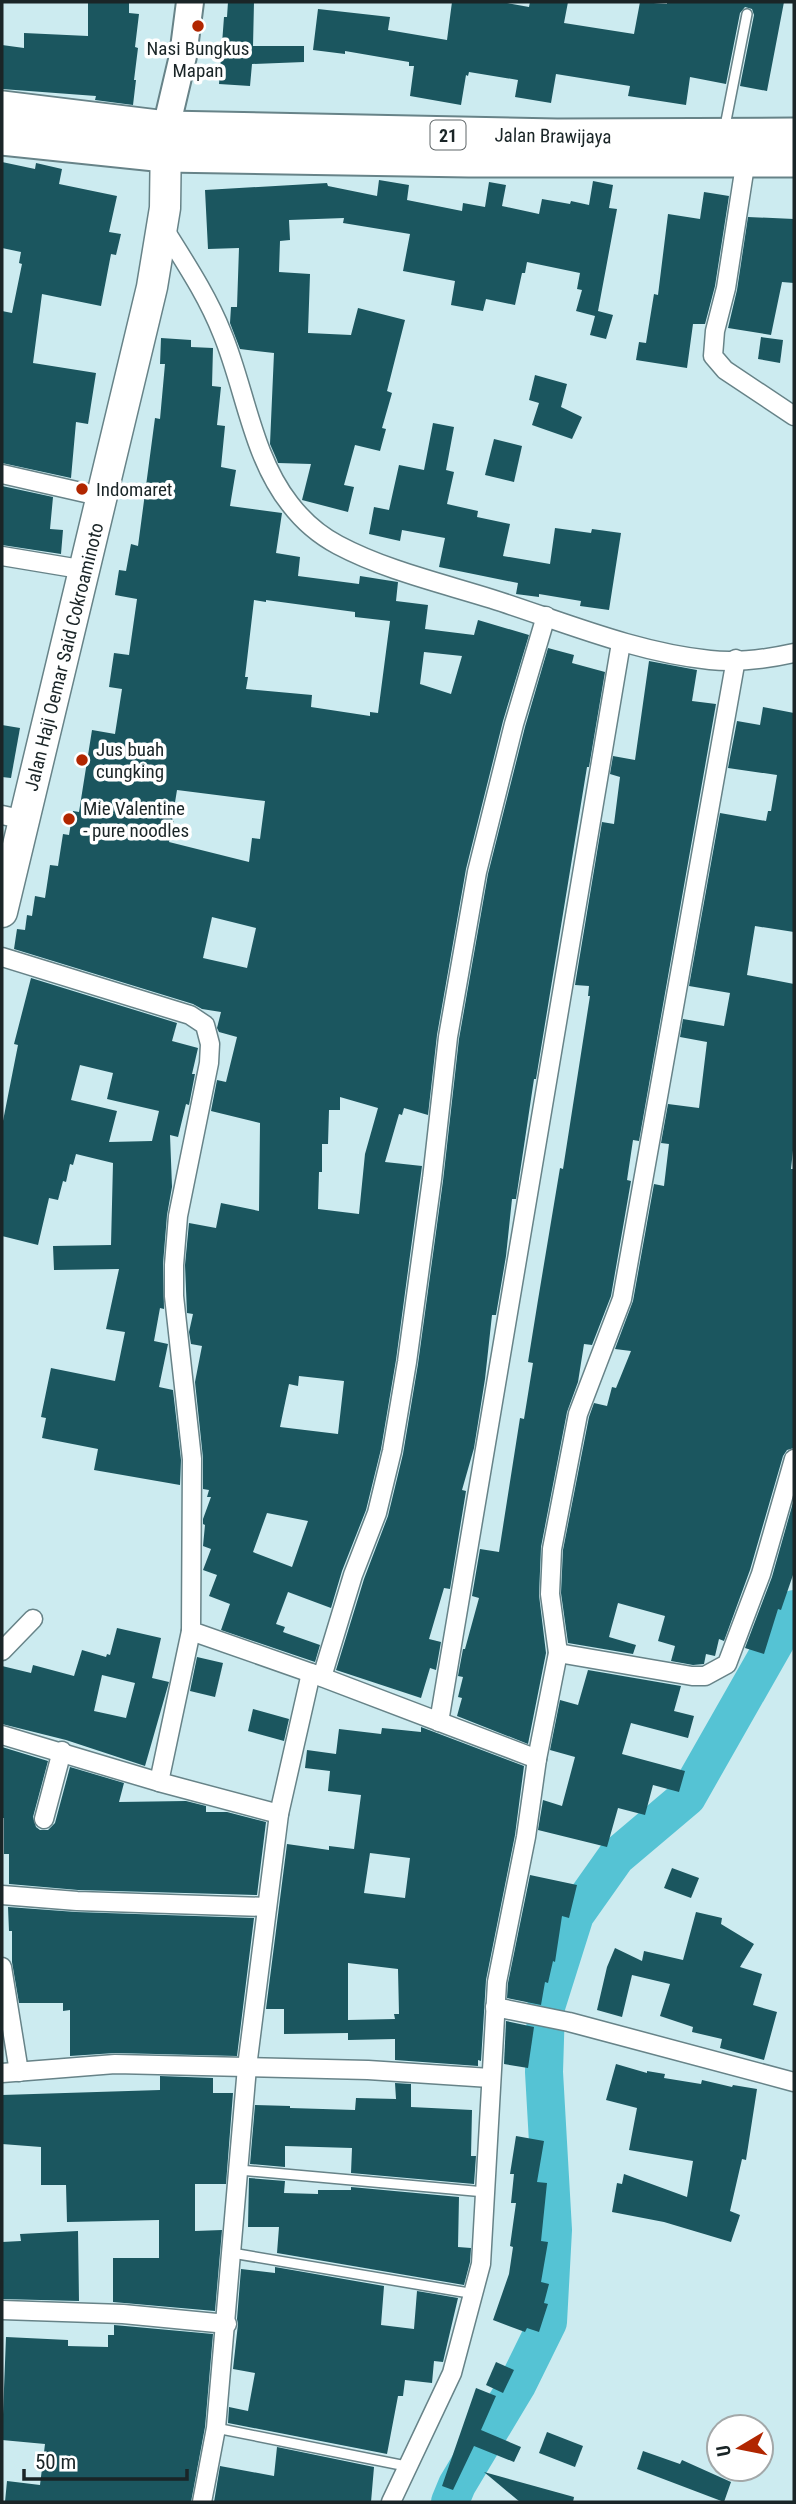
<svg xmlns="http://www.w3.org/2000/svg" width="796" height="2504" font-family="'Roboto Condensed',sans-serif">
<rect width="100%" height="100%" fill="#ccebf0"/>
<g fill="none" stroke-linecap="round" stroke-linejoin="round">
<path stroke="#55c3d4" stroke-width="38" d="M450 2502 457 2485 517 2385 548 2322 553 2230 544 2072 546 2007 575 1915 616 1857 687 1797 794 1609"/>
</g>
<g fill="#1b565f" fill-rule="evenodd">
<path d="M88 2H129V13L139 14 135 47 138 48 134 80H136L133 105 95 100 96 96 2 89V45L24 48V33L88 36Z"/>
<path d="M228 2H254L253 46H304V62L252 64 250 86 219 84 224 17H227Z"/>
<path d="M452 2H501L529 7 530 2H568L564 23 634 34 640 2 667 4V2H784L767 91 740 86 754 15 752 9 745 7 740 13 726 84 690 77 686 105 628 96 630 86 556 74 551 103 515 97 518 80 469 72 468 76 466 75 461 105 410 96 414 66H409V62L345 51V54L313 50 318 9 390 17 388 30 447 40Z"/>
<path d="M2 162 35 169 36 163 62 169 59 184 117 196 109 232 121 234 116 255 111 254 101 306 42 294 33 363 96 373 88 424 76 422 71 478 2 463V311L12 313 22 264 19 263 21 252 2 248Z"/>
<path d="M379 180 409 185 407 200 462 211 463 203 485 207 489 182 506 185 502 206 539 214 542 199 570 204 571 201 589 205 593 181 613 185 609 208 617 209 598 311 613 315 606 339 590 335 595 316 576 311 582 290 577 289 580 273 527 262 525 273H522L515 305 486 299 483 311 451 305 455 281 403 271 410 234 343 223 344 218 289 220 290 240 280 241 279 272 310 274 308 333 351 335 358 308 405 320 387 391 392 393 382 428 386 429 380 451 355 445 344 485 354 487 348 512 302 500 311 464 278 463 277 460 270 444 274 353 240 349 230 323 231 307H237L239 248 208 249 205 190 327 183 328 186 377 196Z"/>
<path d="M704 192 729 196 715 286 705 324H693L687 368 636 360 639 342 646 343 654 294 658 295 668 214 700 219Z"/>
<path d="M748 217 794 219V283L782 282 771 335 728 328 737 290Z"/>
<path d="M761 337 783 340 780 363 758 359Z"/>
<path d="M161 338 191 340V347L213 348 212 386 221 387 217 425 225 426 221 467 236 470 230 506 282 513 276 553 300 557 298 576 359 584 360 576 398 582 396 601 428 605 425 629 474 635 478 620 529 635 503 721 466 869 437 1035 428 1115 404 1108 402 1115 399 1114 385 1162 422 1166 396 1360 381 1449 366 1510 342 1571 331 1608 288 1592 276 1624 285 1627 283 1632 320 1645 315 1662 221 1630 230 1604 209 1596 217 1575 203 1570 211 1549 203 1546 205 1525 203 1524V1519L211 1497H207L209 1490 203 1489V1458L195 1382 202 1346 191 1344 189 1332 193 1314 187 1313 185 1265 189 1223 216 1228 221 1203 259 1211 260 1123 211 1111 217 1080 226 1082 237 1037 219 1032 217 1028 221 1012 202 1009 193 1004 14 949 17 929 25 930 27 915 32 916 35 896 45 898 50 865 58 866 63 834 69 835 73 811 79 812 92 730 115 734 122 689 109 687 114 653 129 655 137 599 115 595 119 570 126 571 131 544 138 546 155 418 160 419 165 364H160ZM254 600 266 602V600L355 612V617L390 621 378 713 370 712V716L311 707 312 695 246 689 248 677H245ZM424 652 462 656 451 694 420 684ZM177 790 265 801 260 839 252 838 249 862 169 842 174 821H172ZM212 917 256 928 247 968 203 958ZM340 1097 378 1108 365 1154 359 1214 318 1209 319 1172H322V1144H328L329 1110H340ZM299 1376 344 1381 338 1434 280 1427 289 1384 298 1386ZM267 1513 308 1521 292 1567 253 1552Z"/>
<path d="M535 375 567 384 561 407 582 417 572 439 532 425 539 403 529 400Z"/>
<path d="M433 423 454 427 446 470 454 472 447 504 478 511 477 517 510 524 503 556 550 564 555 528 591 533 592 529 621 533 609 610 580 606 581 601 539 594V597L516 594 518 583 439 567 445 538 402 530 400 541 369 534 374 507 389 510 399 465 424 470Z"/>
<path d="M494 439 522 446 514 482 485 475Z"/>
<path d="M2 486 53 497 50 529 63 530 61 554 2 545Z"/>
<path d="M548 648 574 655 572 663 605 672 589 767H587L536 1079H534L516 1199H512L506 1256 496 1315H492L485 1379 474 1448 462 1490 466 1491 450 1589 444 1588 429 1639 441 1642 436 1670 430 1668 421 1698 336 1670 364 1579 388 1516 403 1454 418 1364 443 1181 459 1039 488 874 525 727Z"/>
<path d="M649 661 697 670 692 701 716 704 639 1141 633 1140 627 1180 631 1181 611 1296 592 1345 584 1344 578 1382 567 1412 541 1547 539 1595 546 1653 528 1744 457 1716 462 1698 458 1697 463 1677 458 1676 463 1649H465L479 1598 472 1596 480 1549 499 1552 520 1418 524 1419 533 1363 528 1362 538 1300 560 1168 563 1169 590 996H588L589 986 575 985 602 822 614 824 620 777 610 774 613 756 635 760Z"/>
<path d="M763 707 794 713V932L755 926 747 975 794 984V1141L791 1169H794V1448L787 1450 783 1456 750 1570 724 1641 719 1639 715 1656 706 1654 704 1664 693 1665 671 1661 675 1646 658 1641 665 1616 618 1603 609 1637 636 1645 633 1654 568 1643 561 1593 563 1550 589 1417 594 1403 607 1406 612 1387 616 1388 631 1351 615 1349 633 1301 654 1184 664 1186 669 1144 661 1143 668 1104 699 1108 707 1042 680 1037 683 1019 724 1026 730 993 689 986 720 813 766 821 768 811H771L777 775 728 768 737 721 760 725Z"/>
<path d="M2 725 20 728 11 778 2 777Z"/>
<path d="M31 978 177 1023 172 1041 198 1048 192 1074H195L189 1105 186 1104 178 1137 170 1135 172 1187 167 1215 163 1264 164 1309 160 1308 154 1341 168 1344 159 1387 173 1390 181 1460 180 1485 94 1470 98 1449 42 1438 46 1418 41 1417 51 1368 115 1381 125 1332 106 1329 119 1269 54 1270 53 1246 111 1245 113 1163 76 1154 73 1165 70 1164 66 1182 63 1181 58 1200 49 1198 38 1245 2 1236V1126L18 1045 14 1044ZM80 1065 113 1073 107 1099 159 1111 152 1141 109 1142 117 1111 71 1100Z"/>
<path d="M794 1499V1572L781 1610 778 1609 764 1654 745 1648 772 1577Z"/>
<path d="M117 1628 161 1638 152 1678 169 1682 145 1766 66 1740 2 1724V1666L31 1673 33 1665 74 1676 82 1650 106 1657 107 1654 110 1655ZM102 1675 135 1683 126 1718 94 1711Z"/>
<path d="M197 1657 223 1663 215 1697 190 1691Z"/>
<path d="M588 1670 681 1686 674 1711 694 1716 688 1738 631 1723 622 1754 685 1771 679 1792 653 1785 645 1815 618 1808 607 1847 538 1830 543 1800 562 1806 575 1757 550 1750 560 1700 578 1705Z"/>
<path d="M253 1709 289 1719 284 1741 248 1731Z"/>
<path d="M421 1727 524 1766 515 1835 486 1980 481 2061 478 2060V2066L395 2060V2039L348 2040V2033L284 2034V2009H266L287 1844 329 1850V1846L354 1849 361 1795 328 1791 330 1771 305 1768 307 1750 336 1754 339 1729 381 1734 382 1728 421 1732ZM370 1853 410 1858 405 1898 364 1893ZM348 1963 398 1969 399 2014H394L395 2019 348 2020Z"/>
<path d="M2 1747 48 1761 33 1817 36 1827 40 1830H48L55 1823 70 1767 124 1783 119 1802 186 1801 206 1806V1812H227L266 1822 257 1895 78 1890 9 1884V1854H4V1818H2Z"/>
<path d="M672 1868 699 1878 691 1898 664 1888Z"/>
<path d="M530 1875 577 1885 569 1918 562 1916 555 1962 553 1961 548 1983 545 1982 541 2005 507 1998 508 1983Z"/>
<path d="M8 1907 76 1912 254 1918 237 2056 115 2053 70 2056V2010L63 2011V2003H19L12 1962V1931H9Z"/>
<path d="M696 1912 722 1918 721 1924 754 1944 740 1967 762 1974 753 2005 777 2012 764 2060 720 2048 722 2039 692 2032 693 2027 660 2016 670 1984 632 1975 622 2017 597 2010 607 1967 615 1948 642 1961 644 1951 683 1960Z"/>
<path d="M506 2021 534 2027 528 2068 504 2064Z"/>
<path d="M616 2064 647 2073V2071L665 2074 664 2078 701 2084 702 2080 732 2087 733 2085 757 2089 746 2160 742 2159 730 2211 740 2215 731 2242 664 2222 612 2212 617 2183 622 2184 624 2174 687 2197 693 2161 629 2150 637 2108 606 2100Z"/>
<path d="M160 2076 213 2078V2093H233L226 2184H195V2231L222 2230 215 2311 113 2302V2258H159V2220L67 2222 66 2185H41V2147L2 2144V2095L160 2090Z"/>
<path d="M395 2083 411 2084V2107L472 2110 471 2156H476L474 2184 351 2173 352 2148 285 2146V2167L250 2164 255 2105 290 2106V2108L355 2110 356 2098 396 2099Z"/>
<path d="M516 2136 544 2141 537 2182 547 2183 541 2241 548 2242 541 2282 549 2284 544 2303 548 2304 539 2332 527 2328 525 2332 493 2320 509 2274 513 2247 510 2246 516 2203H511L514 2174H510Z"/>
<path d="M249 2178 285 2181 284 2193 318 2194V2190H351V2187L459 2197 458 2247 471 2248 470 2262 464 2285 277 2253 279 2227H248Z"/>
<path d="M78 2231 79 2301 2 2299V2242L21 2241 20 2234Z"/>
<path d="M275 2267 384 2286 381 2325 414 2329 417 2291 458 2298 443 2362 434 2361 432 2383 405 2380 403 2396H398L387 2454 228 2423 229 2407 248 2411 255 2373 233 2369 238 2324 237 2319 241 2269 275 2273Z"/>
<path d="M114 2325 213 2334 205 2427 191 2502H5L7 2481 40 2485 45 2444 2 2440 6 2337 68 2340V2346L108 2347V2335H114Z"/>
<path d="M496 2362 514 2370 503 2393 486 2385Z"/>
<path d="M476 2388 496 2396 481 2430 521 2447 514 2462 474 2446 453 2490 442 2486Z"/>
<path d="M547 2432 583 2446 575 2467 539 2453Z"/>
<path d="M277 2447 374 2467 371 2502H214L220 2466 274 2476Z"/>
<path d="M643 2451 680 2464 682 2460 731 2482 724 2502 637 2469Z"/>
<path d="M484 2472 574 2497 573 2502H520Z"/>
</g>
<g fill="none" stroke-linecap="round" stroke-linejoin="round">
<defs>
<g id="lane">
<path d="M724 131 747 14"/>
<path d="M239 2170 485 2192"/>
<path d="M232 2253 475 2294"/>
<path d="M216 2428 406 2466"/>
</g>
<g id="street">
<path d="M746 159 726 288 715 331 713 356 725 370 794 416"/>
<path d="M163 227C184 261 207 295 222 333 245 388 252 456 290 504 303 521 319 535 338 545 385 570 441 583 492 599 564 622 634 652 710 660 738 663 767 659 794 653"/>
<path d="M2 474 103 497"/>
<path d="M2 556 86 570"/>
<path d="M2 815 25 820"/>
<path d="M2 957 190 1015 205 1025 210 1044 209 1063 178 1216 174 1265V1296L192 1459 191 1631 311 1673 537 1759"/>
<path d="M191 1631 159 1782 279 1814 247 2067 216 2428 202 2502"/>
<path d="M2 1651 33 1619"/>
<path d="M558 1653 692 1676H705L727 1664 761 1574 794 1459"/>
<path d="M322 1677 353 1575 377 1513 392 1451 407 1362 432 1179 448 1037 477 872 514 724 546 616"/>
<path d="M439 1722 621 643"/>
<path d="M2 1735 159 1782"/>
<path d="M279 1814 311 1673"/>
<path d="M44 1819 62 1751"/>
<path d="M2 1895 77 1901 267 1907"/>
<path d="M2 1967 19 2072"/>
<path d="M495 2007 569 2022 794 2082"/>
<path d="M2 2073 115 2064 368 2070 490 2078"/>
<path d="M2 2310 123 2314 227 2324"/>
<path d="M391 2502 452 2373 481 2264 497 1982 526 1837 537 1759 558 1653 550 1594 552 1549 578 1414 622 1299 736 659"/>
</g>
<path id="secondary" d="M166 128 183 56 190 2"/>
<path id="primary" d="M2 912 152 287 165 208 166 133"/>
<g id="highway">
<path d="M2 108 166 128 557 136 794 135"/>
<path d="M2 138 165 155 469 160H794"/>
</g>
</defs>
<use href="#lane" stroke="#678388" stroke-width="12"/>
<use href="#street" stroke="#678388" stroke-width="21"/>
<use href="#secondary" stroke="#678388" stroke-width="30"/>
<use href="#primary" stroke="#678388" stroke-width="33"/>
<use href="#highway" stroke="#678388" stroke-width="37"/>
<use href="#lane" stroke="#fff" stroke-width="9"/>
<use href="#street" stroke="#fff" stroke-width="18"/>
<use href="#secondary" stroke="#fff" stroke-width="26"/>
<use href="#primary" stroke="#fff" stroke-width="30"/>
<use href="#highway" stroke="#fff" stroke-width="33"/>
</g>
<g fill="#b12600" stroke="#fff" stroke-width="2.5">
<circle cx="198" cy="26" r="7"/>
<circle cx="82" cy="489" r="7"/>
<circle cx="82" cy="760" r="7"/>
<circle cx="69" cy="819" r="7"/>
</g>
<g text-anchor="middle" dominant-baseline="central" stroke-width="7" stroke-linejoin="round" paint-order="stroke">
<rect fill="#fff" stroke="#5f6668" stroke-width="2" x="430.5" y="120.5" width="35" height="29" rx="5"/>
<g font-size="18" font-weight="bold" fill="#1a2527">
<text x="448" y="135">21</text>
</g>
<g font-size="19" fill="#1a2527" stroke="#fff" text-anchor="start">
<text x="198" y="48" text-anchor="middle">Nasi Bungkus<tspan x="198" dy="22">Mapan</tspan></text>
<text x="96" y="489">Indomaret</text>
<text x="96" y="749">Jus buah<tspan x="96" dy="22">cungking</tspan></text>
<text x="83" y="808">Mie Valentine<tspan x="83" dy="22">- pure noodles</tspan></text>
</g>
<g font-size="19" fill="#1a2527" stroke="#fff">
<text transform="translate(553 136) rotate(1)">Jalan Brawijaya</text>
<text transform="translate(64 657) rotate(-76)">Jalan Haji Oemar Said Cokroaminoto</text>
</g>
</g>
<rect width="796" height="2504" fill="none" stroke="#1a2527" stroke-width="7"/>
<g transform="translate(740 2448) rotate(260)"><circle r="33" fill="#ffffff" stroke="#a3a8a9" stroke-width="2"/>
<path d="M0-5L12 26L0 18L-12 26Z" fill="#b12600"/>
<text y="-10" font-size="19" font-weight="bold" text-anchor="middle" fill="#1a2527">U</text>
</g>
<path d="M24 2469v10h163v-10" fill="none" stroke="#1a2527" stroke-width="3.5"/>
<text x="35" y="2469" font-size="21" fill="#1a2527" stroke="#ffffff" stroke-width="5" paint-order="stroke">50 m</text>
</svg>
